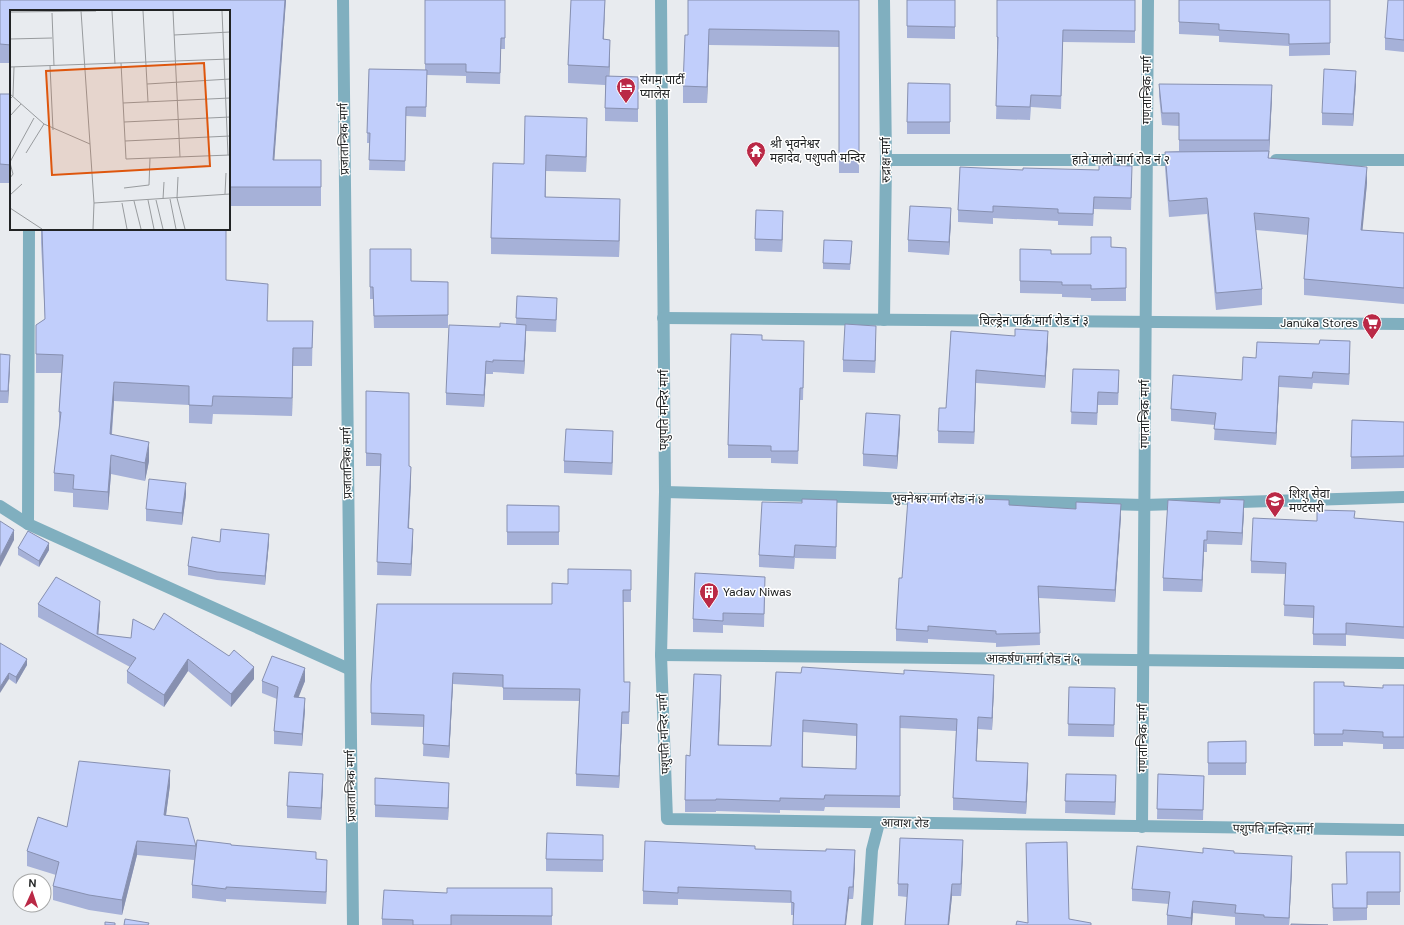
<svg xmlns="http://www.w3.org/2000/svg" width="1404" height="925" font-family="'DM Sans','Noto Sans Devanagari',sans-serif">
<rect width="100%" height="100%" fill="#e8ebef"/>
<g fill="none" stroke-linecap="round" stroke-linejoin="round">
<g stroke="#80afbf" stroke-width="12">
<path d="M343 0 353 925"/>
<path d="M661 0 665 492 661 655 667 819 1404 830"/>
<path d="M886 160H1181"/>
<path d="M1276 160H1404"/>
<path d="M663 318 1404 324"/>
<path d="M884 320 886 160 884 0"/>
<path d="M665 492 1144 505 1404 497"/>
<path d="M0 506 28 524 349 669"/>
<path d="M28 524 29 229"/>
<path d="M661 655 1404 663"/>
<path d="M1142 827 1148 0"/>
<path d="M867 925 872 850 879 823"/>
</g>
</g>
<g fill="#a6b1d8" fill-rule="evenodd">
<path d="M0 0H286L274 160H321V206H229V11H11V63H0Z"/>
<path d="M425 0H505V49H501L500 84 466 83V76L427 75 426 117 406 116 405 171 369 170 370 143H367L369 69 425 70Z"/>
<path d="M571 0H605L604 39 610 58 609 76 638 77V122L605 121V85L568 83V65Z"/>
<path d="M688 0H859V173H839V47L709 45 707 103H683V86L688 35Z"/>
<path d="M955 0V39L907 38V26Z"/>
<path d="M997 0H1135V43L1063 42 1061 109 1031 107 1030 120 996 119 998 49H997Z"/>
<path d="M1179 0 1330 43V55L1289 56V46L1219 42V36L1179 34Z"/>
<path d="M1404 0V52L1385 50V38Z"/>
<path d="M1356 83 1353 126 1322 125V113Z"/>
<path d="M950 84V134H907V122Z"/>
<path d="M1159 84 1272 97 1269 158 1367 183 1362 230 1404 233V304L1304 295V279L1308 235 1256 230 1262 289V305L1216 310 1207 214 1169 217 1165 168V152L1179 151V126L1162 125 1159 96Z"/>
<rect x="0" y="94" width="11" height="89"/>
<path d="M587 133 586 172 546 171V197L620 215 619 257 491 254V238L524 164Z"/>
<path d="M1132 178 1131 210 1094 209 1093 226 1058 225V221L993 218V224L958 222V210Z"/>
<path d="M951 220 949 255 908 252V240Z"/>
<path d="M783 223 782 252 755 251V239Z"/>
<path d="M41 229 226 280 267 321H313L312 366H293L292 416 213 414 212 424 189 423V405L114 401 112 434 149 461 145 481 111 474 108 510 73 507V493L54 491V473L59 429V412L61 373H36V325L45 319 41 243Z"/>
<path d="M1111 247 1126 248V301H1091V298L1062 297V294L1020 293V281L1051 254H1091Z"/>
<path d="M852 248 850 270 823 269V263Z"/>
<path d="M411 281 448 282V328H374L373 299H370V287Z"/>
<path d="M517 296 557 310 556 332 526 331 524 374 493 372V374H486L484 407 446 405V393L500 327 516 324Z"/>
<path d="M951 331 1048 343 1045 388 976 383 974 444 938 443V431L946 408Z"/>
<path d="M876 338 875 373 843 372V360Z"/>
<path d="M762 340 804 353 803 400H800L798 464 771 463V458H728V445Z"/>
<path d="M1350 352 1349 385 1313 383 1312 389 1279 387 1276 445 1214 440 1215 425 1171 421V409L1242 380 1256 358Z"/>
<path d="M0 354 10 367 8 403H0Z"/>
<path d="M1073 369 1119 383 1118 405H1098L1097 425 1071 424Z"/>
<path d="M366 391 409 466 411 479 409 529 413 541 411 576 377 575 380 466H366Z"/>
<path d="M1404 422V468L1351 469V457Z"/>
<path d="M900 428 897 469 863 466V454Z"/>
<path d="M613 443 612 475 564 473V461Z"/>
<path d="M186 495 182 525 146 521V509Z"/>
<path d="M1168 500 1244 512 1242 545 1207 544V552H1204L1202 592 1163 591V578Z"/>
<path d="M507 505 559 506V545H507Z"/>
<path d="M1009 505 1121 516 1115 602 1039 598 1040 645 996 647V643L928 639V643L896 641V629L902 578Z"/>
<path d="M837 512 836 559 795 558 794 569 759 567V555Z"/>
<path d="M1355 518 1404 522V639L1346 635V646L1313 645V618L1284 616 1285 574 1251 573V561L1317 521Z"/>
<path d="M220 542H269L265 585 217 580 188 575V566Z"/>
<path d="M18 548 49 550 39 567 18 555Z"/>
<path d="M631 570V602H623L624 682 630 694 629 724H622L619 788 576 786V774L579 701 503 700V687L453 684 449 758 423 756 424 727 371 725V685L552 604 568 584Z"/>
<path d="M765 589 764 627 723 625V633L693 632V619Z"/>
<path d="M38 604 100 613 98 635 131 638 154 630 254 679 231 707 188 671 164 707 127 683V671L130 667 38 617Z"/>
<path d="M0 643 27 665 16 684 9 679Z"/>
<path d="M776 672 994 687 992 730 978 729 976 761 1028 775 1026 814 953 810V798L956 731 900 728V808L825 807 824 811 780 810V813L716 811V812H685V800L690 756 721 687 719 745 771 746ZM803 732 856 736V769L803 767Z"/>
<path d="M262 681H305L298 697 305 710 302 746 274 744V731L277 699 262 693Z"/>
<path d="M1314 682 1344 686 1383 688 1404 685V749H1383V744L1343 742V746H1314Z"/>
<path d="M1069 687 1115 700 1114 737 1068 736Z"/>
<path d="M1246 741V775H1208V742Z"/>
<path d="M1066 774 1116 787 1115 815 1065 813Z"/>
<path d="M1158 774 1204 776 1203 820 1157 819Z"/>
<path d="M170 785 166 815 196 846 231 845 316 860 327 872 326 904 226 899V902L192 898V885L194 860 137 855 122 915 89 910 53 900V886L56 875 27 866V851L67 827Z"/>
<path d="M323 786 321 820 287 818V806Z"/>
<path d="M449 795 448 820 375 817V805Z"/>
<path d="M603 835V872L546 871V859Z"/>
<path d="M755 849 855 863 853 899H849L793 915H791V903L678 899V905L643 904V891Z"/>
<path d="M963 852 961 896H952L949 925H905L907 897 898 896V884Z"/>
<path d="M1400 852V905H1367V920L1333 921 1332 884H1346Z"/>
<path d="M1203 853H1234L1292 869 1289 925H1235V917L1193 913 1192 925H1167V915L1169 904 1132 901V889Z"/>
<path d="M552 888V925H382V919L447 893Z"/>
</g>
<g fill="#8790b0">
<path d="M285 0H286L273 178V160Z"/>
<path d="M605 0 603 57V39Z"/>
<path d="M709 29V45L707 103V87Z"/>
<path d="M610 40V58L609 85V67Z"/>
<path d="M1356 71V83L1353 126V114Z"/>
<path d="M1272 85V97L1269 152V140Z"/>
<path d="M587 118V133L586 172V157Z"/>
<path d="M1367 167V183L1361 246V230Z"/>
<path d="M620 199V215L619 257V241Z"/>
<path d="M951 208V220L949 255V242Z"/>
<path d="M783 211V223L782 252V240Z"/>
<path d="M526 325V337L524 374V361Z"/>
<path d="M876 326V338L875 373V361Z"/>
<path d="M1048 331V343L1045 388V376Z"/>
<path d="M1350 341V352L1349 385V374Z"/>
<path d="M293 348V366L292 416V398Z"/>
<path d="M10 355V367L8 403V391Z"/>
<path d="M486 361V374L484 407V395Z"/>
<path d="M976 370V383L974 444V432Z"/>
<path d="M1279 376V387L1276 445V433Z"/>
<path d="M114 382V401L110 452V434Z"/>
<path d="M900 415V428L897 469V456Z"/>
<path d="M613 431V443L612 475V463Z"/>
<path d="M149 442V461L145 481V463Z"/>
<path d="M111 455V474L108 510V492Z"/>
<path d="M411 467V479L408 541V528Z"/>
<path d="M186 483V495L182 525V513Z"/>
<path d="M1244 500V512L1242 545V533Z"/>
<path d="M1121 504V516L1115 602V590Z"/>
<path d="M413 529V541L411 576V564Z"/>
<path d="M14 530V540L0 567V557Z"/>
<path d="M269 534V542L265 585V576Z"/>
<path d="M1204 540V552L1202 592V580Z"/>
<path d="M49 543V550L39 567V561Z"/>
<path d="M100 601V613L98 637H97Z"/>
<path d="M27 659V665L16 684V677Z"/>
<path d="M188 659V671L164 707V695Z"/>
<path d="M254 667V679L231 707V694Z"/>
<path d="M305 668V681L294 709V697Z"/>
<path d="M9 673V679L0 693V687Z"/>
<path d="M453 673V684L449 758V746Z"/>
<path d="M721 675V687L718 757V745Z"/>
<path d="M994 675V687L992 730V718Z"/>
<path d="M305 698V710L302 746V734Z"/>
<path d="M622 712V724L619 788V776Z"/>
<path d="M978 717V729L976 773V761Z"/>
<path d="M1028 763V775L1026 814V802Z"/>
<path d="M170 770V785L164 830V815Z"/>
<path d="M323 774V786L321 820V808Z"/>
<path d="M1116 775V787L1115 815V802Z"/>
<path d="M449 783V795L448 820V808Z"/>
<path d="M963 840V852L961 896V884Z"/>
<path d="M137 841V855L122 915V900Z"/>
<path d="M855 850V863L853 899V887Z"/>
<path d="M1292 856V869L1289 925V918Z"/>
<path d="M327 860V872L326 904V892Z"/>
<path d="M952 884V896L949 925H948Z"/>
<path d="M849 887V899L846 925H845Z"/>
<path d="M1193 901V913L1192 925H1191V918Z"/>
</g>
<g fill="#c1cefb" stroke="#8790b0" fill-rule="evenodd">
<path d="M0 0H285L273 160H321V187H229V11H11V45L0 44Z"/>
<path d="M425 0H505V38H501L500 73 466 72V64H425Z"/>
<path d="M571 0H605L603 39 610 40 609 67 568 65Z"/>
<path d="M688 0H859V157H839V31L709 29 707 87 683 86 685 35H688Z"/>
<path d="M907 0H955V27L907 26Z"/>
<path d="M997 0H1135V31L1063 30 1061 96 1031 95 1030 107 996 106 998 37H997Z"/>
<path d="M1179 0H1330V43L1289 44V34L1219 30V24L1179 22Z"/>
<path d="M1388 0H1404V40L1385 38Z"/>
<path d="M369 69 427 70 426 107H406L405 161 369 160 370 133H367Z"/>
<path d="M1324 69 1356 71 1353 114 1322 113Z"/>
<path d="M606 76 638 77V109L605 108Z"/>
<path d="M908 83 950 84V122H907Z"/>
<path d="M1159 84 1272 85 1269 140H1179V113H1162Z"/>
<path d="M0 94H11V165L0 164Z"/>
<path d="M525 116 587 118 586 157 546 155 545 197 620 199 619 241 491 238 493 163 524 164Z"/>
<path d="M1269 151 1268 158 1367 167 1361 230 1404 233V288L1304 279 1309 218 1254 213 1262 289 1216 293 1207 198 1169 201 1165 152Z"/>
<path d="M1099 165 1132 166 1131 198 1094 197 1093 214 1058 213V209L993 206V212L958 210 960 167 1023 170V168L1099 170Z"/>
<path d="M910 206 951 208 949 242 908 240Z"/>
<path d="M756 210 783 211 782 240 755 239Z"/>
<path d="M42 229H226V280L268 284 267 321H313L312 348H293L292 398 213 396 212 406 189 405V386L114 382 110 434 149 442 145 463 111 455 108 492 73 489 74 475 54 473 61 412H59L63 355 36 354V325L45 319Z"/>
<path d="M1091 237H1111V247L1126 248V288L1091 289V285H1062V282L1020 281V249L1051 250V254H1091Z"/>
<path d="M824 240 852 241 850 264 823 263Z"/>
<path d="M370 249H411V281L448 282V315L374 316 373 287H370Z"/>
<path d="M517 296 557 298 556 320 516 318Z"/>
<path d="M500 323 526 325 524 361 493 360V362L486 361 484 395 446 393 449 325 500 327Z"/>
<path d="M845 324 876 326 875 361 843 360Z"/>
<path d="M1015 329 1048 331 1045 376 976 370 974 432 938 431 939 408H946L951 331 1015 336Z"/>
<path d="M731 334 762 335V340L804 341 803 388H800L798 451H771V446L728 445Z"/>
<path d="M1320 340 1350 341 1349 374 1313 372 1312 378 1279 376 1276 433 1214 429 1216 413 1171 409 1173 375 1242 380 1243 357 1256 358 1257 342 1319 344Z"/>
<path d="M0 354 10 355 8 391H0Z"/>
<path d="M1073 369 1119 370 1118 393 1098 392 1097 413 1071 412Z"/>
<path d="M366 391 409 393V466L411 467 408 528 413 529 411 564 377 562 381 454 366 453Z"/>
<path d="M866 413 900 415 897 456 863 454Z"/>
<path d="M1352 420 1404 422V456L1351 457Z"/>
<path d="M566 429 613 431 612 463 564 461Z"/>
<path d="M149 479 186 483 182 513 146 509Z"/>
<path d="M802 499 837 500 836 547 795 545 794 557 759 555 762 502 802 503Z"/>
<path d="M908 499 979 502V499L1009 500V505L1076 509V502L1121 504 1115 590 1038 586 1040 633 996 634V631L928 626V631L896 629 899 578H902Z"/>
<path d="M1220 499 1244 500 1242 533 1207 531V540H1204L1202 580 1163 578 1168 500 1220 503Z"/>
<path d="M507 505 559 506V532H507Z"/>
<path d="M1317 510 1355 511 1354 518 1404 522V627L1346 623V634H1313L1314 606 1284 605 1286 563 1251 561 1253 518 1317 521Z"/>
<path d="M0 521 14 530 0 557Z"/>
<path d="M221 529 269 534 265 576 217 572 188 566 192 537 220 542Z"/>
<path d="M28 531 49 543 39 561 18 548Z"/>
<path d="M568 569 631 570V590H623L624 682H630L629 712H622L619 776 576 774 580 689 503 688V675L453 673 449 746 423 744 424 715 371 713V685L377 604H552V583L568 584Z"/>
<path d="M695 573 765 577 764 614 723 613V621L693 619Z"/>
<path d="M56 577 100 601 97 634 131 638 133 619 154 630 164 613 229 656 234 650 254 667 231 694 188 659 164 695 127 671 136 658 38 604Z"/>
<path d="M0 643 27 659 16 677 9 673 0 687Z"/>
<path d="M272 656 305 668 294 697 305 698 302 734 274 731 278 687 262 681Z"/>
<path d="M802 667 904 674V670L994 675 992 718 978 717 976 761 1028 763 1026 802 953 798 957 719 900 716V796L825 795 824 799 780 798V801L716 799V800H685L686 755 690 756 694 674 721 675 718 745 771 746 776 672 801 673ZM803 720 857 724 856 769 802 767Z"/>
<path d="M1314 682H1344V686L1383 688V685H1404V737H1383V732L1343 730V734H1314Z"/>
<path d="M1069 687 1115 688 1114 725 1068 724Z"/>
<path d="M1246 741V763H1208V742Z"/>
<path d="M79 761 170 770 164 815 188 818 196 846 137 841 122 900 89 895 53 886 59 862 27 851 38 817 67 827Z"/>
<path d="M289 772 323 774 321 808 287 806Z"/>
<path d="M1066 774 1116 775 1115 802 1065 801Z"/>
<path d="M1158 774 1204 776 1203 810 1157 809Z"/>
<path d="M375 778 449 783 448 808 375 805Z"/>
<path d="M547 833 603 835V860L546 859Z"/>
<path d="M900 838 963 840 961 884H952L948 925H905L908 884H898Z"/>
<path d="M197 840 231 844V845L316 852V859L327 860 326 892 226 887V889L192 885Z"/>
<path d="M645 841 755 846V849L826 851V849L855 850 853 887H849L845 925H793L794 903 791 902V891L678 887V893L643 891Z"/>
<path d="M1067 842 1069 919 1091 923V925H1016L1017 921 1028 923 1026 843Z"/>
<path d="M1137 846 1203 853V848L1234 851V853L1292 856 1289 918 1264 917V915L1235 913 1236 905 1193 901 1191 918 1167 915 1170 892 1132 889Z"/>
<path d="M1346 852H1400V892H1367V908H1333L1332 884H1347Z"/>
<path d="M447 888H552V916L451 915V925H413V920L382 919 384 890 447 893Z"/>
<path d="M125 919 149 923 148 925H124Z"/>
<path d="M105 922 115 923V925H105Z"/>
<path d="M1291 924 1328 925H1291Z"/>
</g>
<defs>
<symbol id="hotel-pin" viewBox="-11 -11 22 30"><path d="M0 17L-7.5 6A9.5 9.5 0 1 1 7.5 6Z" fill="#ba2946" stroke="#fff"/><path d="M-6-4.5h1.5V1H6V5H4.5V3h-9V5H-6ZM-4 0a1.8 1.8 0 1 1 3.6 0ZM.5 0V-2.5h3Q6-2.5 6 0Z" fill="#fff"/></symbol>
<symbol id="temple-pin" viewBox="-11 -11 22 30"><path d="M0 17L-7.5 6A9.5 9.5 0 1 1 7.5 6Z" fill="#ba2946" stroke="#fff"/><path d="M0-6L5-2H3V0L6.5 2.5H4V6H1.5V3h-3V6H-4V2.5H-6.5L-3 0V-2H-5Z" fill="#fff"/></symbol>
<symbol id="supermarket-pin" viewBox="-11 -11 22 30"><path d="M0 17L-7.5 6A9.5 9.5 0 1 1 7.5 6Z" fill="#ba2946" stroke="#fff"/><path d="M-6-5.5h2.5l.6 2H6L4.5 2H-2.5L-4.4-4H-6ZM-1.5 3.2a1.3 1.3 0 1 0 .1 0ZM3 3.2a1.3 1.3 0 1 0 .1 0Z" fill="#fff"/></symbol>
<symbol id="school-pin" viewBox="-11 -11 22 30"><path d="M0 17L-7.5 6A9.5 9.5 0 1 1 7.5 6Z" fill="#ba2946" stroke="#fff"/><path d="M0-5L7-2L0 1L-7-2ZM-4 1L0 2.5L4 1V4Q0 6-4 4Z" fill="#fff"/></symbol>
<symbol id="building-pin" viewBox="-11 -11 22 30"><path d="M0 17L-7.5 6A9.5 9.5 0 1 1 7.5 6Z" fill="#ba2946" stroke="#fff"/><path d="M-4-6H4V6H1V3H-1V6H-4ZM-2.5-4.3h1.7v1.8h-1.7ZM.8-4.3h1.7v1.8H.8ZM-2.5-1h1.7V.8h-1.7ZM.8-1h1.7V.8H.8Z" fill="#fff"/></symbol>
</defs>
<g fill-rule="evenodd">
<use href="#hotel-pin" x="615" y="76" width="22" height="30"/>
<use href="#temple-pin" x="745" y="140" width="22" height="30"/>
<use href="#supermarket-pin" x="1361" y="312" width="22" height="30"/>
<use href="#school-pin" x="1264" y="490" width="22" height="30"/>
<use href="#building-pin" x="698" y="581" width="22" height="30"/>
</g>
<g text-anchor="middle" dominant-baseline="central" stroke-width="3" stroke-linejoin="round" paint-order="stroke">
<g font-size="12" fill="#212324" stroke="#fff" text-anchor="start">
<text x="640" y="80">संगम पार्टी<tspan x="640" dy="14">प्यालेस</tspan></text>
<text x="770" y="144">श्री भुवनेश्वर<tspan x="770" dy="14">महादेव, पशुपती मन्दिर</tspan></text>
<text x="1358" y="323" text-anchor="end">Januka Stores</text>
<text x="1289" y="494">शिशु सेवा<tspan x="1289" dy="14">मण्टेसरी</tspan></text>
<text x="723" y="592">Yadav Niwas</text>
</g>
<g font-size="12" fill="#212324" stroke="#fff">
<text transform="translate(1147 90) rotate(-90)">गणतान्त्रिक मार्ग</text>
<text transform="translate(344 139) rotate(-91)">प्रजातान्त्रिक मार्ग</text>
<text transform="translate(886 160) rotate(-90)">रुद्राक्ष मार्ग</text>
<text x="1121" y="160">हाते मालो मार्ग रोड नं २</text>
<text x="1034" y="321">चिल्ड्रेन पार्क मार्ग रोड नं ३</text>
<text transform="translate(664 410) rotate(-90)">पशुपति मन्दिर मार्ग</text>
<text transform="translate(1145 414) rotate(-90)">गणतान्त्रिक मार्ग</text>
<text transform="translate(347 463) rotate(-91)">प्रजातान्त्रिक मार्ग</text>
<text transform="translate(938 499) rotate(1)">भुवनेश्वर मार्ग रोड नं ४</text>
<text transform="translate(1033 659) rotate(1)">आकर्षण मार्ग रोड नं ५</text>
<text transform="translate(664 734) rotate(-92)">पशुपति मन्दिर मार्ग</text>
<text transform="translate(1143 738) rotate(-90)">गणतान्त्रिक मार्ग</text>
<text transform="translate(351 786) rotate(-91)">प्रजातान्त्रिक मार्ग</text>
<text transform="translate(905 823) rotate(1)">आवाश रोड</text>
<text transform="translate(1273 829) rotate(1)">पशुपति मन्दिर मार्ग</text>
</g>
</g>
<g transform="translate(10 10)">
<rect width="220" height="220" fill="#e8ebef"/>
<path fill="none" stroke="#989b9e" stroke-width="1" d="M71 1 84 193 83 219M102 1 105 54M133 1 138 92M163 1 170 147M212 1 218 145M0 2 86 1M42 3 44 56M164 25 220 22M0 29 42 28M111 53 116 149 220 145M40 56 43 120M0 57 220 49M137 74 220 69M0 84 34 114 80 134M0 89 3 86 4 57M113 93 220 88M0 106 11 94M114 112 220 107M115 131 220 126M16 143 34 114M0 152 24 108M0 153 3 164 0 168M168 167 167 188 175 219M114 178 139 175 140 148M215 184 216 163M0 185 12 174M153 189 154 172M160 189 166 219M138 190 144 219M146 190 153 219M124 191 131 219M84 193 220 184M112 193 117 219M0 198 32 219"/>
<path fill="#de560d" fill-opacity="0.15" stroke="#de560d" stroke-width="2" d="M194 53 200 156 42 165 36 61Z"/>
<rect width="220" height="220" fill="none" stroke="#212324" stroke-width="2"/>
</g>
<g transform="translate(32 893) rotate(3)"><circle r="19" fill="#ffffff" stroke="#a6a7a7"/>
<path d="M0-3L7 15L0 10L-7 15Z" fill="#ba2946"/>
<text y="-6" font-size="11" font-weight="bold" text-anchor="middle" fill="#212324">N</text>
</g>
</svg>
